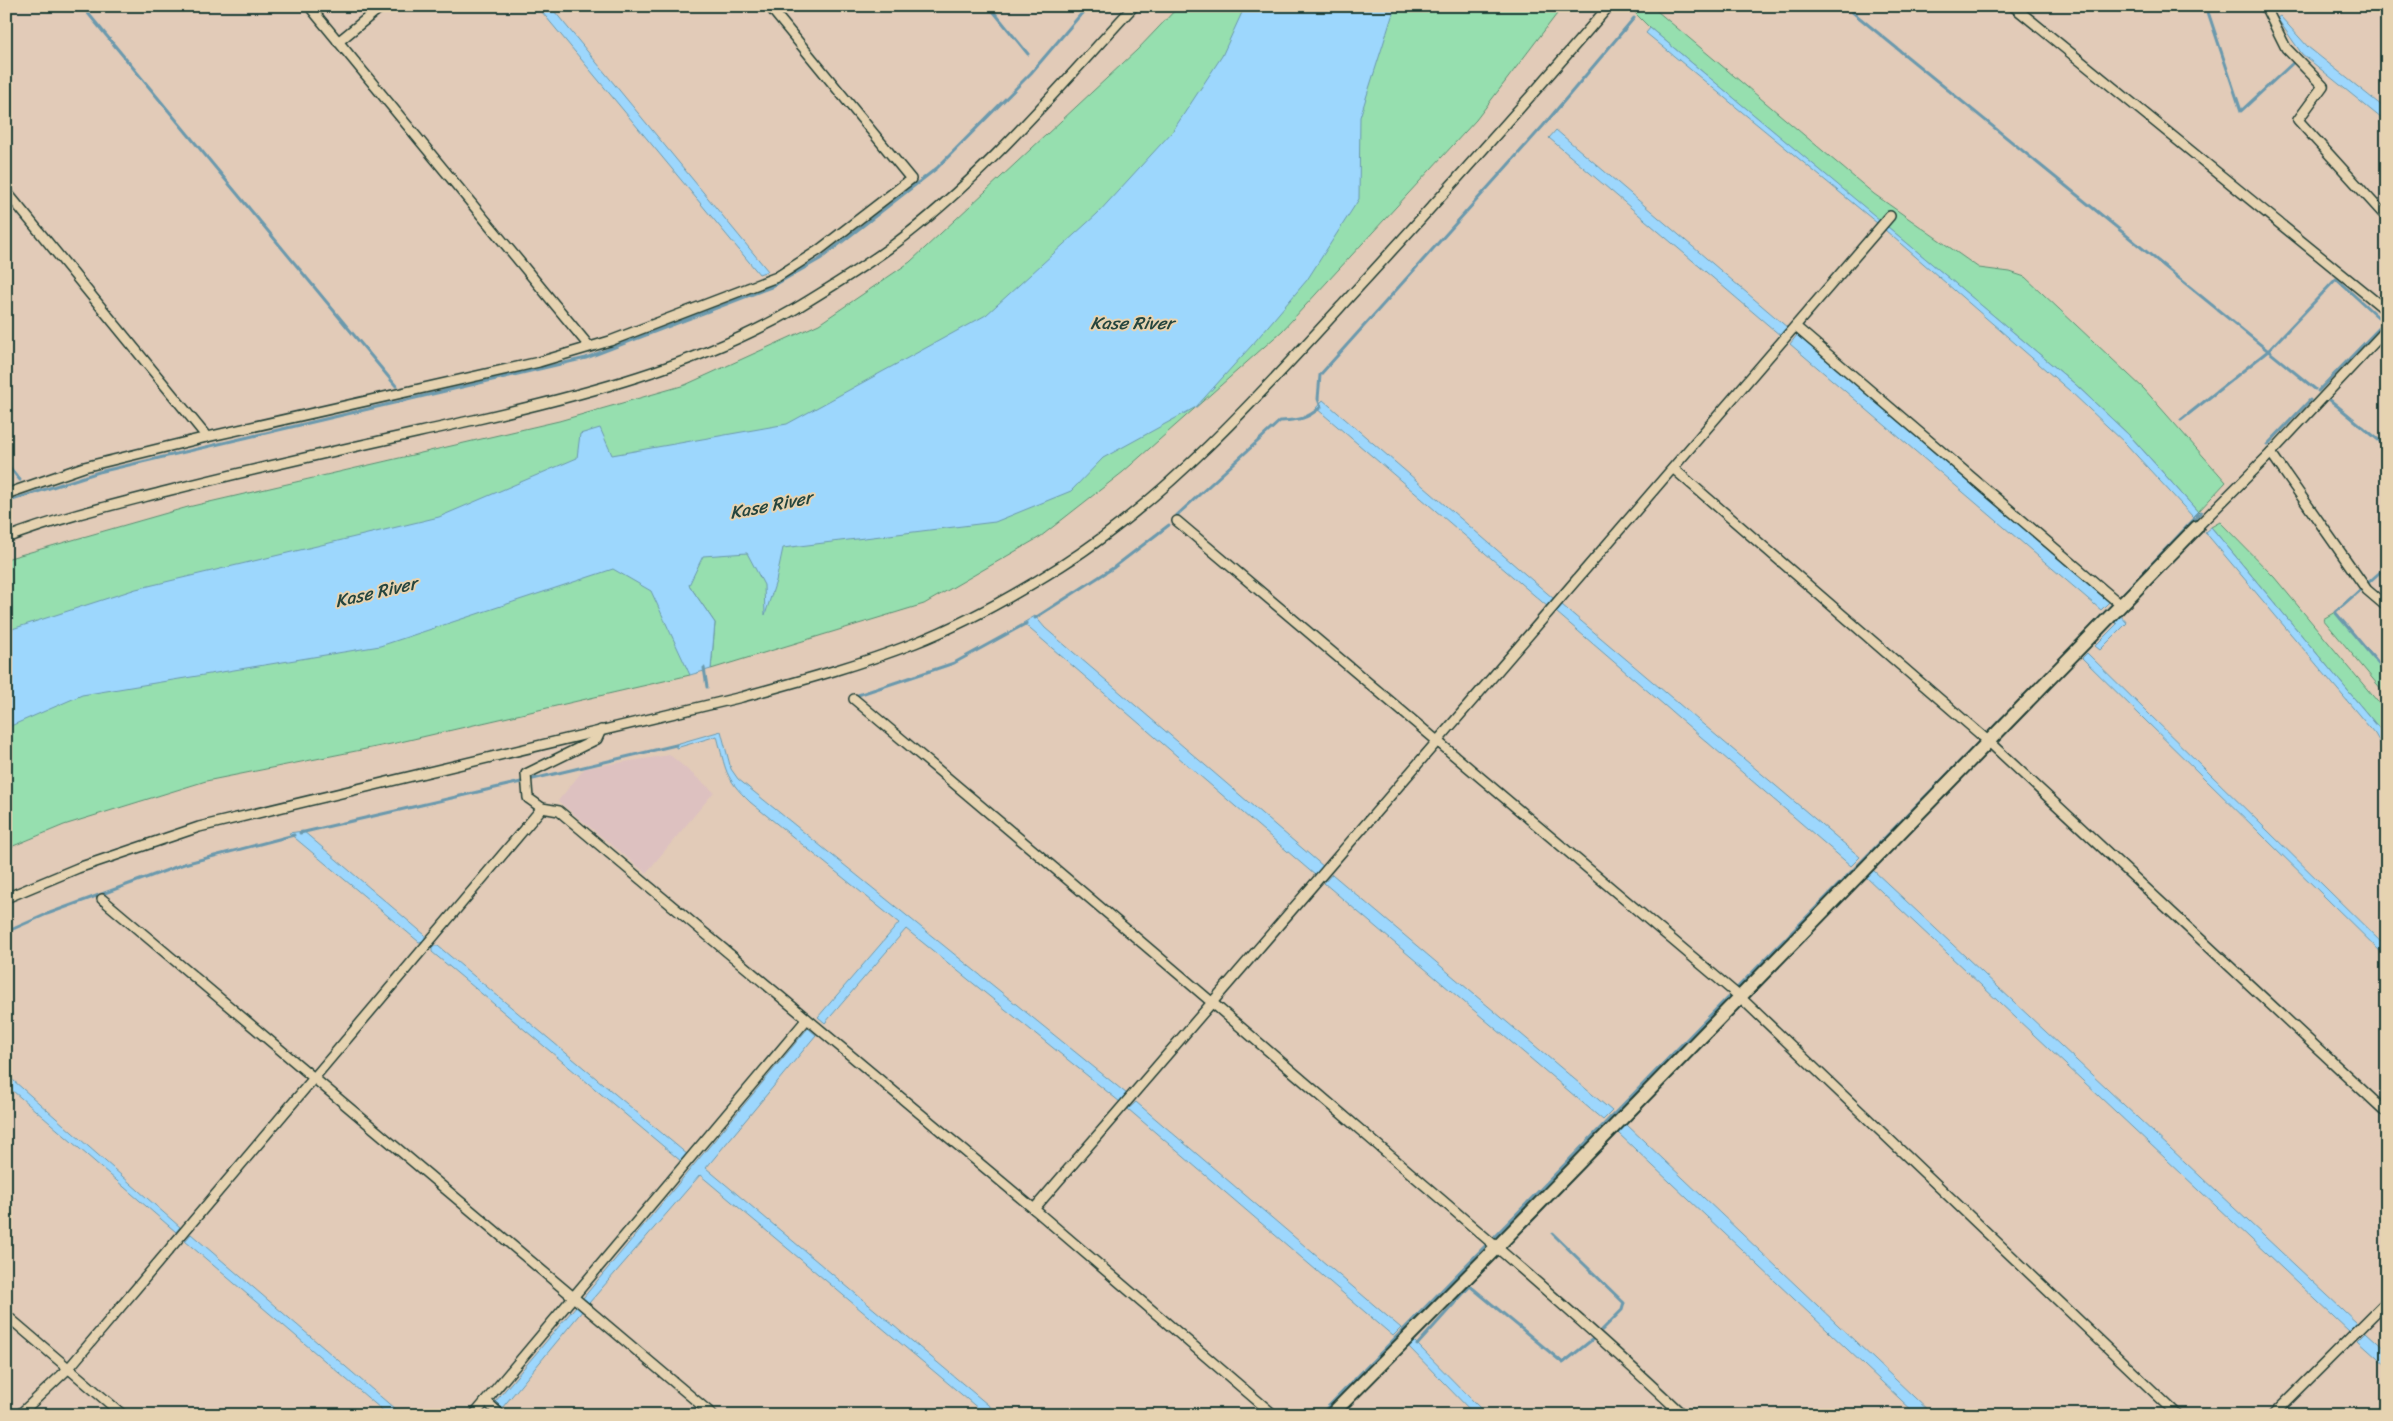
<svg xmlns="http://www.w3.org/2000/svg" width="2393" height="1421" font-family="Sriracha,sans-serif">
<rect width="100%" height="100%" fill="#e2cbb8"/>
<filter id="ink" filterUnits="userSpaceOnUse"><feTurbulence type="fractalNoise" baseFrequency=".02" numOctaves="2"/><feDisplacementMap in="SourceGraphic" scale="10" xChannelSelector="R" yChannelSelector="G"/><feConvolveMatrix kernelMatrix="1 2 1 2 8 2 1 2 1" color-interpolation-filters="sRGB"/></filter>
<g filter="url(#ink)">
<path fill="#ddc1c0" d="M670 755 714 792 646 873 558 801 585 768Z"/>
<g fill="#96dfaf" stroke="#5a8e72">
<path d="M1179 6H1270L1112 345 586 476 6 645V559L188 507 559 421 685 385 819 324 910 262 1137 50Z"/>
<path d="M1363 6H1563L1476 120 1282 331 1123 472 1040 537 924 604 711 669 715 623 689 585 690 546 775 537Z"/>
<path d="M1651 6 1874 194 1979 268 2010 272 2025 277 2144 389 2226 482 2198 512 2131 437 2075 384 1650 28 1629 7Z"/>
<path d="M2220 522 2274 577 2387 713V741L2379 728 2211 527Z"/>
<path d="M627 555 654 579 688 651 690 675 396 743 206 781 64 825 6 849V717L92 683Z"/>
<path d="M2335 612 2387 674V696L2323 619Z"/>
</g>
<g fill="#9dd7fd" stroke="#6b99ad">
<path d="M537 6H550L768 271 759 274Z"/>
<path d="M1245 6H1397L1394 10 1360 117 1359 199 1307 280 1252 345 1196 407 1103 458 1071 491 995 522 783 548 776 581 765 615 764 585 747 553 703 556 689 585 715 623 711 669 690 675 651 591 613 569 380 646 82 695 6 728V631L136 589 439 517 577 458 580 434 600 428 612 455 787 424 986 315 1097 214 1172 132 1222 56Z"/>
<path d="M2280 16 2308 47 2387 110V123L2302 54 2277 18Z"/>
<path d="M1650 28 1880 220 1877 223 1646 33Z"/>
<path d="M1556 130 1788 328 1781 336 1549 138Z"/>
<path d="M1888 227 2075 384 2131 437 2198 512 2193 517 2126 444 2070 391 1885 230Z"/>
<path d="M1797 335 2109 602 2101 610 1790 344Z"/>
<path d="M1323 400 1554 599 1548 607 1316 408Z"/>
<path d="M2211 527 2379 728 2387 741V755L2375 734 2205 532Z"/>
<path d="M1562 605 1860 857 1851 866 1556 612Z"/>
<path d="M2120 615 2127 623 2100 650 2095 646 2117 624 2114 621Z"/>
<path d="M1035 616 1045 628 1324 867 1316 876 1023 623Z"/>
<path d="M2087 653 2387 948V958L2082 658Z"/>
<path d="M721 731 731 769 738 779 1127 1094 1120 1102 906 929 825 1023 818 1017 899 923 750 802C724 777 726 770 717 736L676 748V744Z"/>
<path d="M303 831 425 935V941L419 942 289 833Z"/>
<path d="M1873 870 2358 1324 2350 1332 1866 877Z"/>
<path d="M1332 874 1612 1111 1603 1120 1324 883Z"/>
<path d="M432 946H438L688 1155 682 1162 432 952Z"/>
<path d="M808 1028 816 1035 706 1168 1000 1415H986L700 1175 589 1303 583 1298Z"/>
<path d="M6 1074 180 1227 176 1232 6 1085Z"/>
<path d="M1136 1102 1401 1328 1393 1336 1128 1109Z"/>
<path d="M1626 1124 1933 1415H1917L1618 1133Z"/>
<path d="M191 1234 402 1415H388L185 1241Z"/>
<path d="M577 1305 583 1310 502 1408 495 1402Z"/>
<path d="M2366 1332 2387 1351V1366L2358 1340Z"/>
<path d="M1414 1341 1479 1407 1487 1415H1475L1408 1346Z"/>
</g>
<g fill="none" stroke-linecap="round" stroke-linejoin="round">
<g stroke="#6b99ad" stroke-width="3">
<path d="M82 6 396 386"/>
<path d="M989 6 1028 54"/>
<path d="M1845 6 2315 389"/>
<path d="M2206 6 2241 111 2294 62"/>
<path d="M2318 391 2387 320"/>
<path d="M2330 400 2387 447"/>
<path d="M2181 420 2268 351 2336 279 2379 318 2382 314"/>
<path d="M2267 445 2310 400"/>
<path d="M6 463 20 480"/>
<path d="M6 502 99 472 586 358 771 287 820 259 937 168 1031 73 1088 6"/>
<path d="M1177 515 1280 421C1299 420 1305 420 1321 407L1318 399 1320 375 1543 126 1634 18"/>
<path d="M2369 582 2387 566"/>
<path d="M2361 589 2335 612 2387 674"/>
<path d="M2122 595 2201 512"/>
<path d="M1035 618 1113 568 1169 525"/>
<path d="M2092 626 2114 603"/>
<path d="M704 668 707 687"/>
<path d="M858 695 954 663 1027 623"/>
<path d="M1987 734 2002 718"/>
<path d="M533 779 676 745"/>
<path d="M300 833 521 782"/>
<path d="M6 932 47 914 184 864 294 835"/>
<path d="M1737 988 1980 741"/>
<path d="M1553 1234 1624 1303 1622 1310 1602 1330"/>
<path d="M1495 1236 1731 994"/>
<path d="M1417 1345 1470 1286 1563 1363 1593 1339"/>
<path d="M1320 1415 1488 1243"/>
</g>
<defs>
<g id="street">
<path d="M309 6 589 346"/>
<path d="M2013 6 2387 311"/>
<path d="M2265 6 2286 48 2323 86 2298 120 2387 218"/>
<path d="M338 42 382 6"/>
<path d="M6 191 207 437"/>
<path d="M1796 327 2121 605"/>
<path d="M2271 453 2367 590 2387 607"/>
<path d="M1674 469 1988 741 2387 1113"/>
<path d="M6 494 84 467 207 437 539 362 610 341 777 277 819 250 911 179 769 6"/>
<path d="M1177 521 1740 997 2178 1415"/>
<path d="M2197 527 2271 453 2387 329"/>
<path d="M6 538C58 518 113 505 167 491 268 465 371 443 474 420 583 395 697 366 795 309 828 289 861 269 892 246 983 178 1057 89 1134 6"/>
<path d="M854 699C1025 843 1196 988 1365 1134 1472 1226 1580 1317 1683 1415"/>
<path d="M601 730 597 739 526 774 528 798 542 808 559 811 1034 1209 1274 1415"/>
<path d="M6 898 78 868 199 827 742 697C800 681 859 665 915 643 966 623 1015 595 1061 566 1165 500 1261 394 1344 303 1434 205 1522 107 1609 6"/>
<path d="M102 899 713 1415"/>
<path d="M1034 1209 1890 216"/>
<path d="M6 1315 123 1415"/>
<path d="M486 1401 501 1415"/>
<path d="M19 1415 69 1368 542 808"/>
<path d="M474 1415 807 1019"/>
<path d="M2273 1415 2387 1301"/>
</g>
<path id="secondary" d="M1331 1415 1497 1247 2197 527"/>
</defs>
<use href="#street" stroke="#1f3d34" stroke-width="12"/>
<use href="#secondary" stroke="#1f3d34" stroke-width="16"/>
<use href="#street" stroke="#e6d3b1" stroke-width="9"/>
<use href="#secondary" stroke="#e6d3b1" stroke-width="12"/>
</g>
</g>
<g text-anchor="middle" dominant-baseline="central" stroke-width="4" stroke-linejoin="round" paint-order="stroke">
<g font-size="18" font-style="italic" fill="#25453e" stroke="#e6d3b1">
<text x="1132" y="323">Kase River</text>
<text transform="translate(771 505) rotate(-11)">Kase River</text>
<text transform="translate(376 592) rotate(-13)">Kase River</text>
</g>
</g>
<rect width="2393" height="1421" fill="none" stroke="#e6d3b1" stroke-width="25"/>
<rect x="12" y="12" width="2368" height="1396" fill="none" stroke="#1f3d34" stroke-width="2" filter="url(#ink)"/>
</svg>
